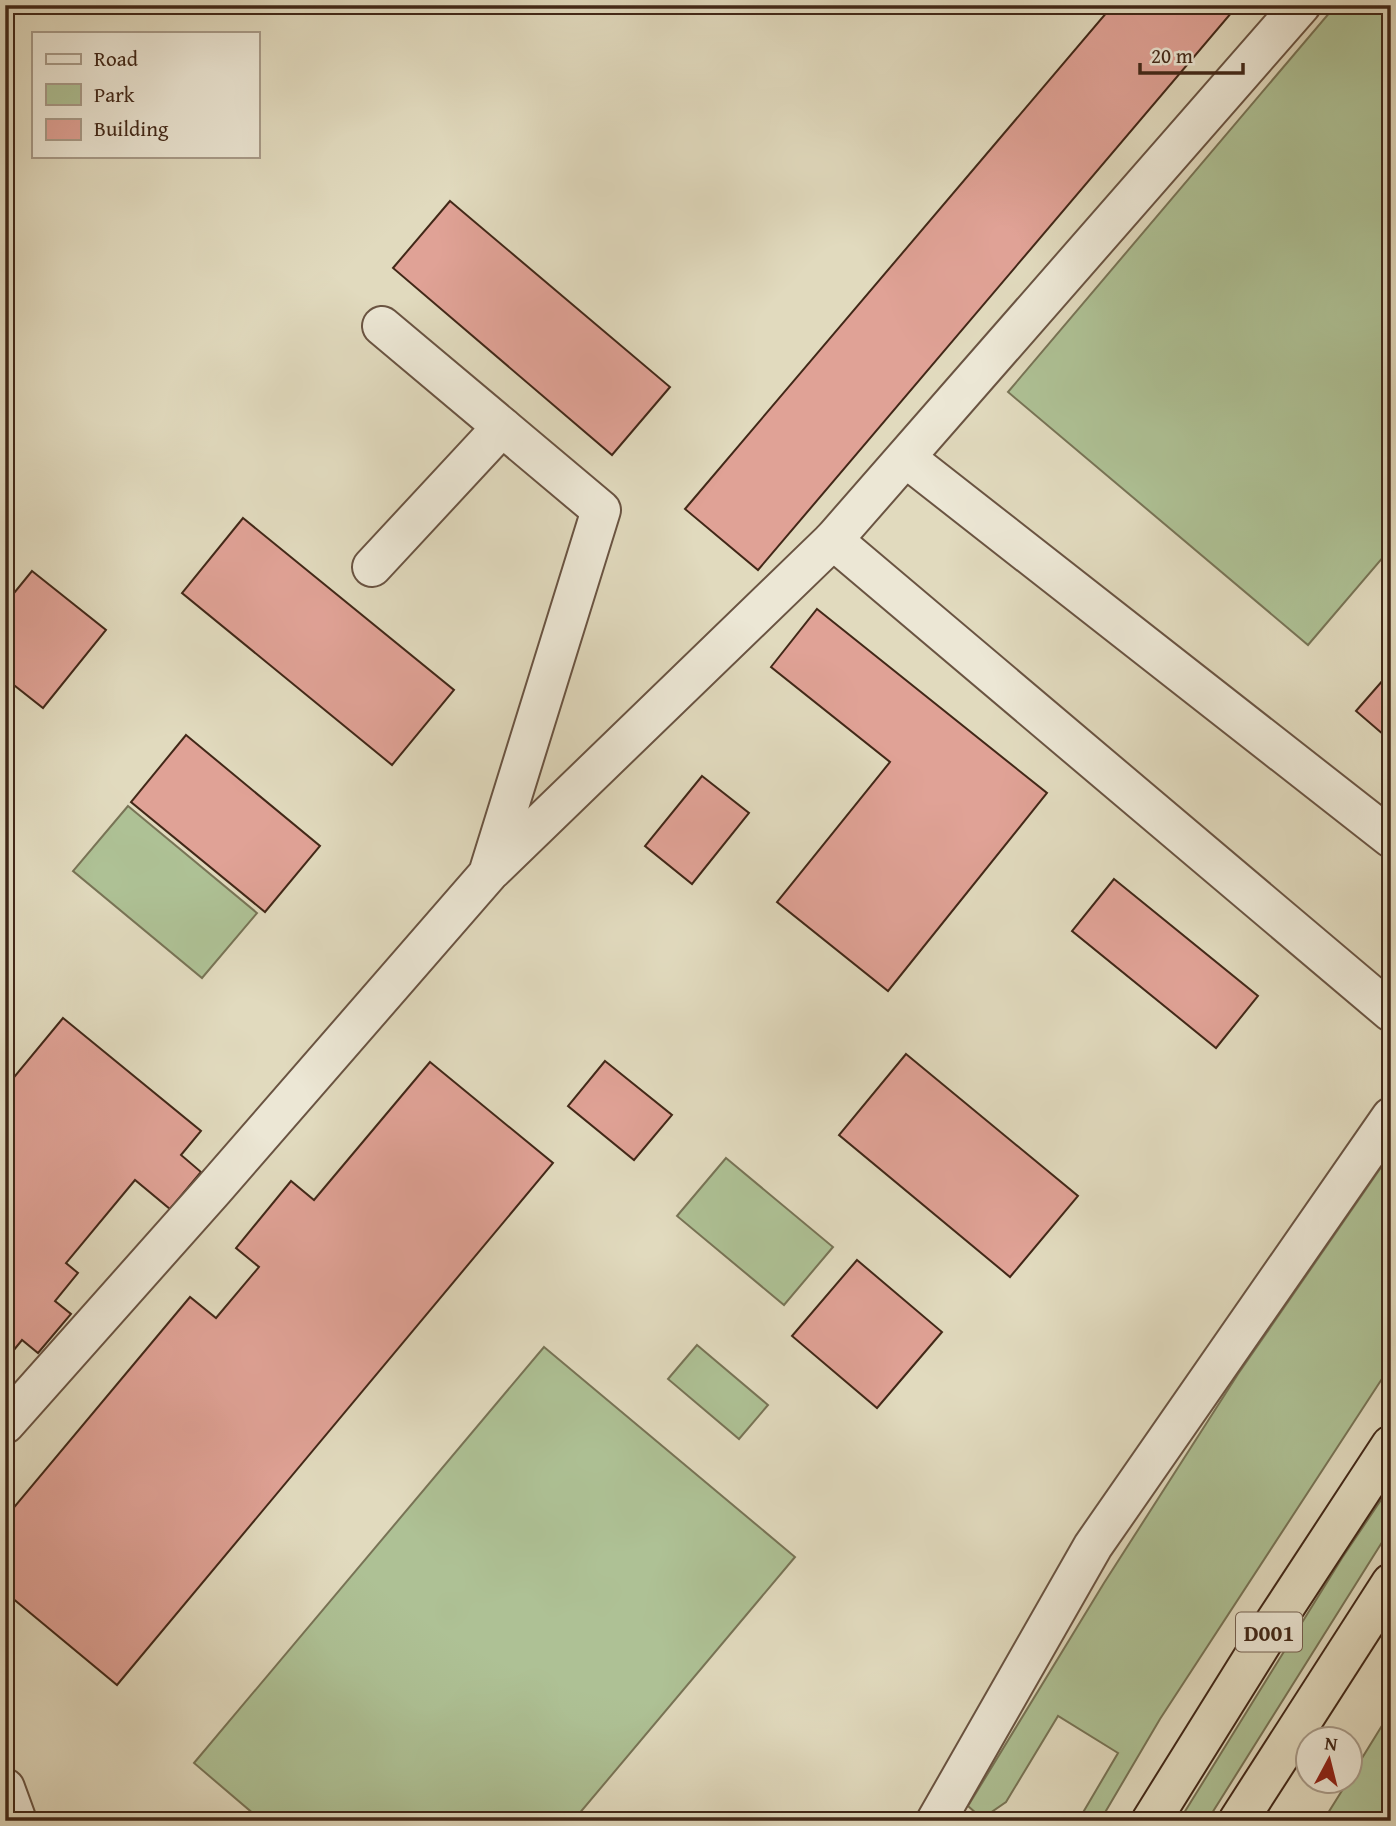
<svg xmlns="http://www.w3.org/2000/svg" width="1396" height="1826" font-family="'Gentium Book Plus',serif">
<rect width="100%" height="100%" fill="#e1dabe"/>
<filter id="stains"><feTurbulence type="fractalNoise" baseFrequency=".00286" numOctaves="4"/><feColorMatrix values="0 0 0 0 .2 0 0 0 0 .09 0 0 0 0 .02 0 0 0 .5 -.17"/></filter>
<radialGradient id="worn" r=".72"><stop offset=".6" stop-color="#630" stop-opacity="0"/><stop offset="1" stop-color="#630" stop-opacity=".3"/></radialGradient>
<g fill="#aec195" stroke="#787456" stroke-width="2">
<path d="M1336 5H1391V548L1308 645 1008 392Z"/>
<path d="M128 806 257 913 202 978 73 871Z"/>
<path d="M1391 1153V1365L1160 1719 1100 1821H1078L1118 1753 1058 1716 1006 1802 990 1813 977 1814 968 1806 1104 1583 1238 1374Z"/>
<path d="M726 1158 833 1247 784 1305 677 1216Z"/>
<path d="M697 1345 768 1405 739 1439 668 1379Z"/>
<path d="M544 1347 795 1557 573 1821H262L194 1763Z"/>
<path d="M1391 1485V1528L1207 1821H1179L1342 1558Z"/>
<path d="M1391 1711V1821H1323L1348 1781 1350 1780 1351 1776Z"/>
</g>
<g fill="#e0a296" stroke="#422818" stroke-width="2">
<path d="M1113 5H1238L758 570 685 509Z"/>
<path d="M450 201 670 387 612 455 393 268Z"/>
<path d="M243 518 454 690 392 765 182 593Z"/>
<path d="M32 571 106 630 43 708 5 678V604Z"/>
<path d="M817 609 1047 793 888 991 777 902 890 762 771 667Z"/>
<path d="M1391 671V741L1356 711Z"/>
<path d="M186 735 320 846 265 912 131 802Z"/>
<path d="M702 776 749 813 692 884 645 846Z"/>
<path d="M1114 879 1258 996 1216 1048 1072 931Z"/>
<path d="M63 1018 201 1131 181 1155 201 1172 170 1209 135 1180 66 1263 78 1273 55 1301 71 1314 38 1353 22 1340 5 1361V1088Z"/>
<path d="M906 1054 1078 1196 1010 1277 839 1135Z"/>
<path d="M605 1061 672 1115 634 1160 568 1106Z"/>
<path d="M430 1062 553 1163 117 1685 5 1592V1518L190 1297 216 1318 259 1267 236 1248 291 1181 314 1200Z"/>
<path d="M857 1260 942 1332 877 1408 792 1336Z"/>
</g>
<g fill="none" stroke-linecap="round" stroke-linejoin="round">
<defs>
<g id="minor">
<path d="M906 458 1391 838"/>
<path d="M833 540 1391 1012"/>
<path d="M372 567 502 427"/>
<path d="M492 870 833 540 1301 5"/>
<path d="M5 1424 214 1189 488 874 601 510 382 326"/>
<path d="M5 1788 17 1821"/>
<path d="M936 1821 1093 1546 1391 1117"/>
</g>
<g id="highway">
<path d="M1151 1821 1275 1622 1391 1445"/>
<path d="M1238 1821 1391 1583"/>
</g>
</defs>
<use href="#minor" stroke="#6a5442" stroke-width="42"/>
<use href="#highway" stroke="#422818" stroke-width="42"/>
<use href="#minor" stroke="#ece7d5" stroke-width="38"/>
<use href="#highway" stroke="#e1dabe" stroke-width="38"/>
</g>
<g text-anchor="middle" dominant-baseline="central" stroke-width="5" stroke-linejoin="round" paint-order="stroke">
<rect fill="#ece7d5" stroke="#756151" stroke-width="2" x="1236" y="1612.5" width="66" height="39" rx="5"/>
<g font-size="23" font-weight="bold" fill="#422818">
<text x="1269" y="1632">D001</text>
</g>
</g>
<rect width="1396" height="1826" fill="none" stroke="#e1dabe" stroke-width="28"/>
<rect x="7" y="7" width="1382" height="1812" fill="none" stroke="#422818" stroke-width="3.5"/>
<rect x="14" y="14" width="1368" height="1798" fill="none" stroke="#422818" stroke-width="2"/>
<rect x="32" y="32" width="228" height="126" fill="#ece7d5" stroke="#a89b89" stroke-width="2"/>
<rect x="46" y="54" width="35" height="10" fill="#ece7d5" stroke="#a89b89" stroke-width="2"/>
<text x="94" y="66" font-size="21" fill="#422818">Road</text>
<rect x="46" y="84" width="35" height="21" fill="#aec195" stroke="#a89b89" stroke-width="2"/>
<text x="94" y="102" font-size="21" fill="#422818">Park</text>
<rect x="46" y="119" width="35" height="21" fill="#e0a296" stroke="#a89b89" stroke-width="2"/>
<text x="94" y="136" font-size="21" fill="#422818">Building</text>
<g transform="translate(1329 1760) rotate(7)"><circle r="33" fill="#ece7d5" stroke="#a89b89" stroke-width="2"/>
<path d="M0-5L12 26L0 18L-12 26Z" fill="#8f2418"/>
<text y="-10" font-size="19" font-weight="bold" text-anchor="middle" fill="#422818">N</text>
</g>
<path d="M1140 63v10h103v-10" fill="none" stroke="#422818" stroke-width="3.5"/>
<text x="1151" y="63" font-size="21" fill="#422818" stroke="#ece7d5" stroke-width="5" paint-order="stroke">20 m</text>
<rect width="100%" height="100%" filter="url(#stains)"/>
<rect width="100%" height="100%" fill="url(#worn)"/>
</svg>
